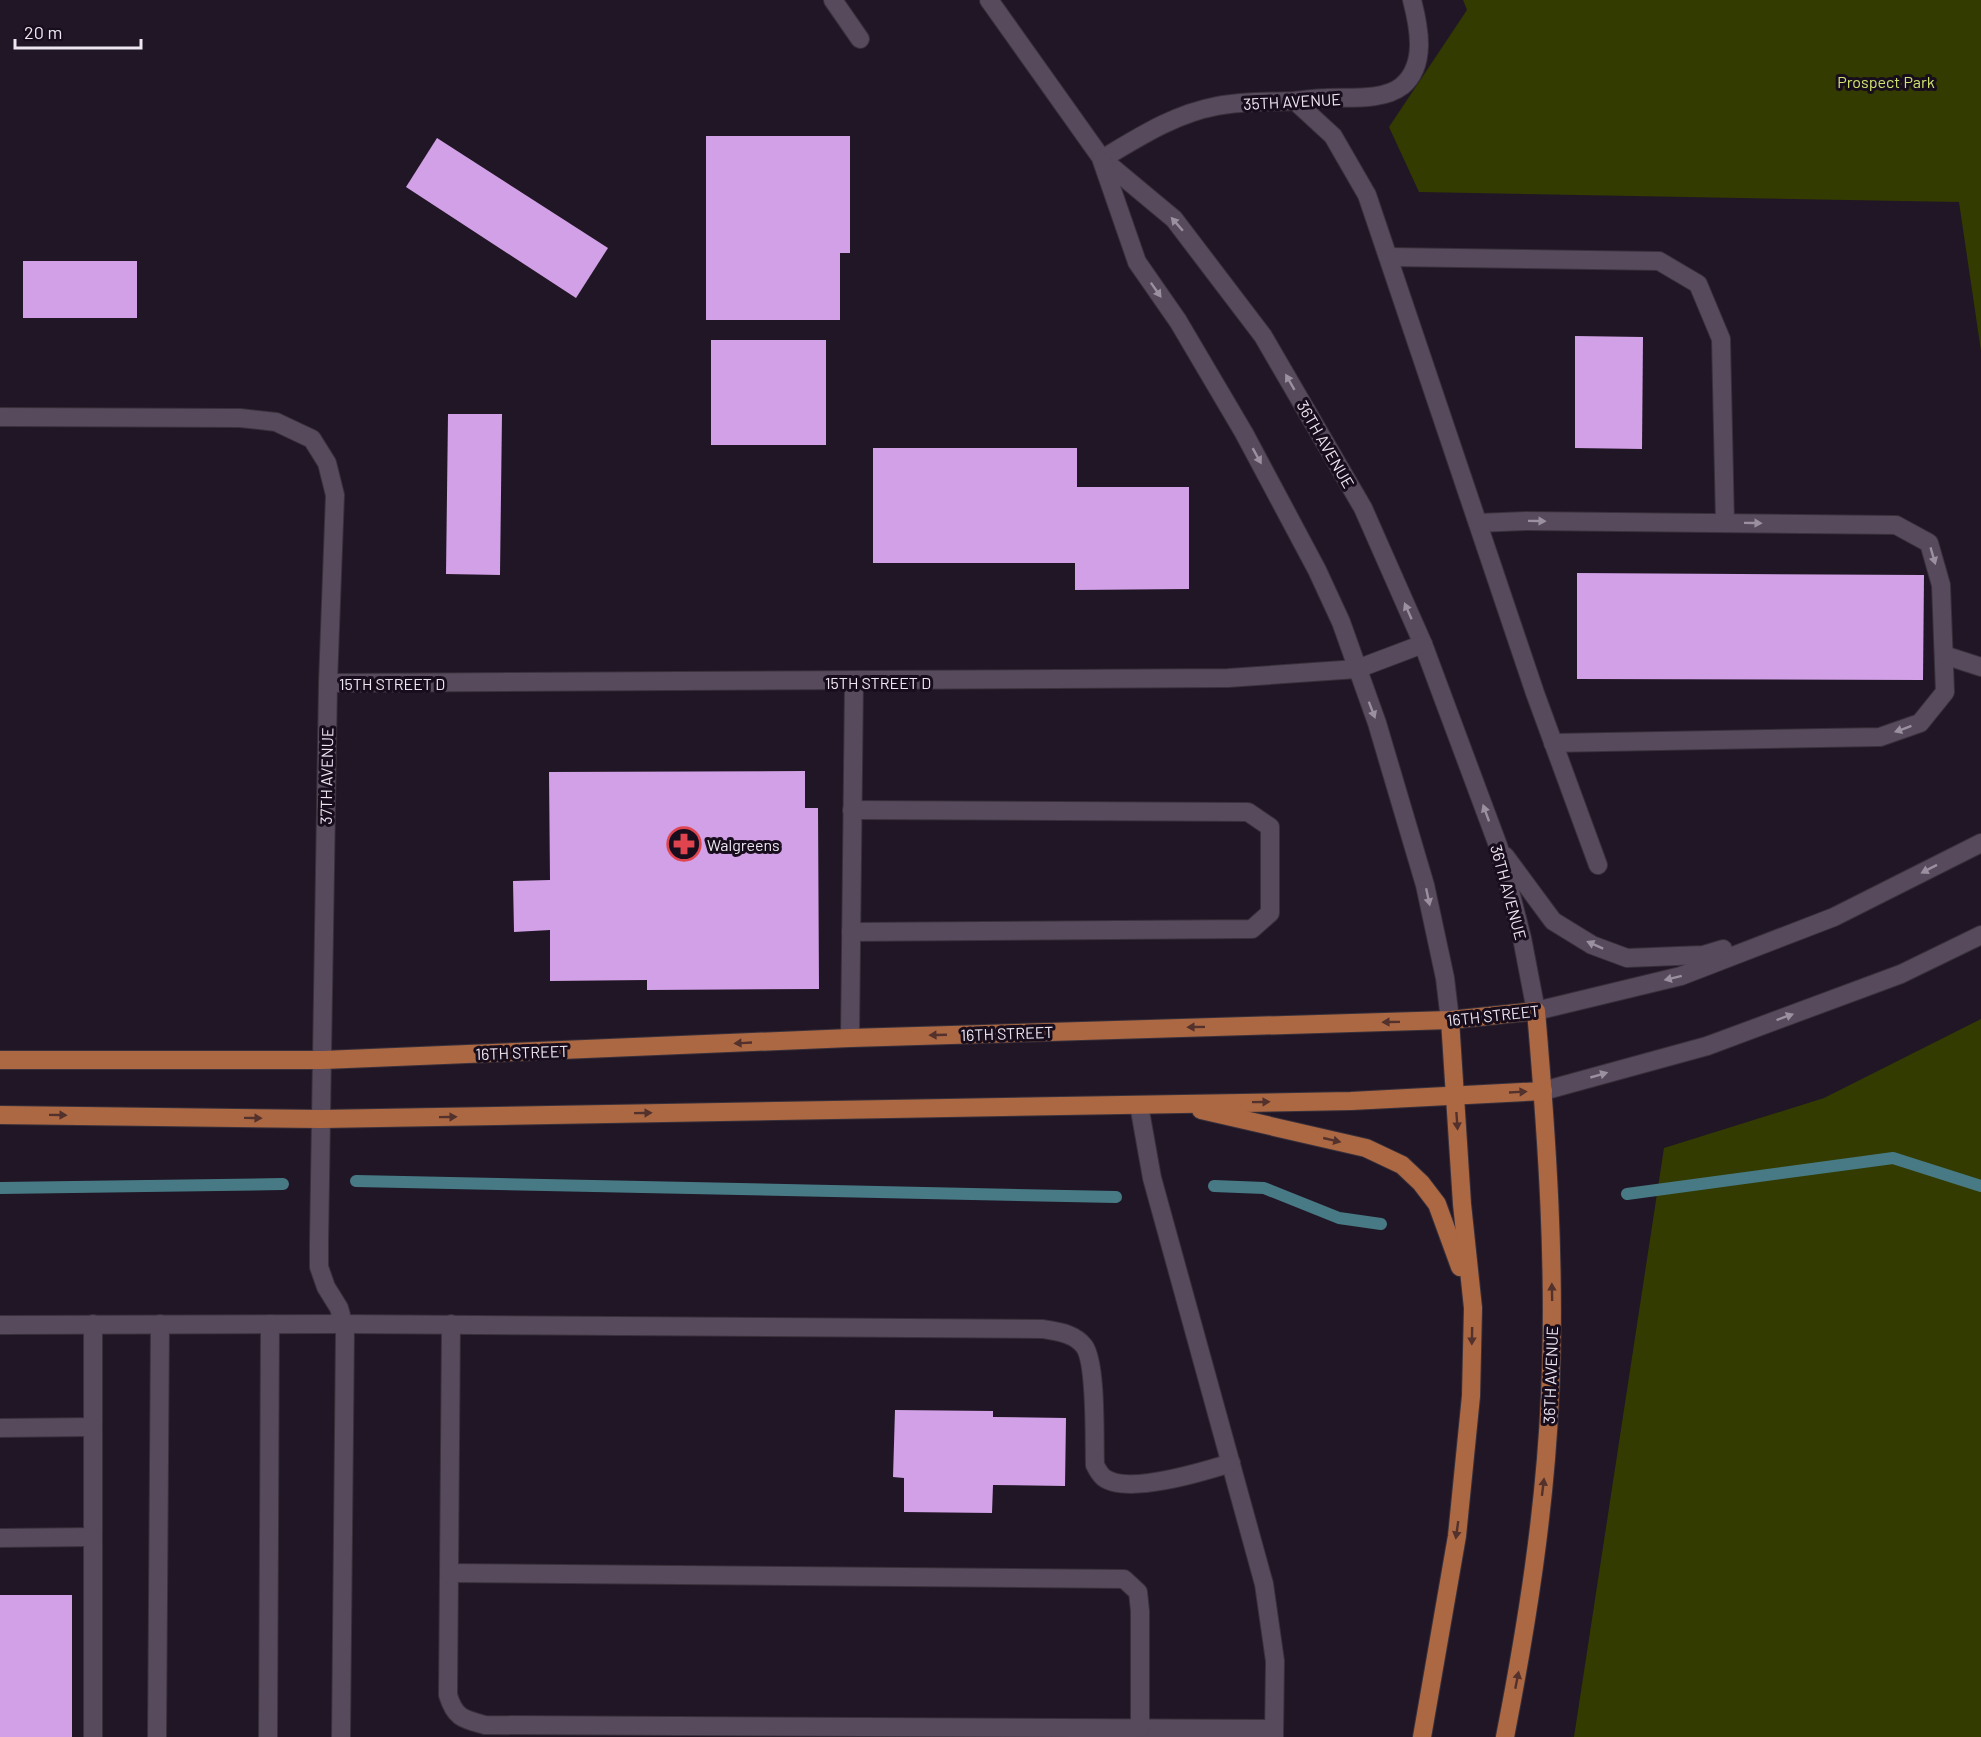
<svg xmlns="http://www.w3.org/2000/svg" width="1981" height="1737" font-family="Barlow,sans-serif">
<rect width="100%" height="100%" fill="#211625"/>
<g fill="#333b00">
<path d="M1463 0H1981V351L1959 202 1419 192 1389 127 1467 10Z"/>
<path d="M1981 1019V1737H1574L1664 1148 1824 1098Z"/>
</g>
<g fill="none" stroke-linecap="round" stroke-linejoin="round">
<g stroke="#477a85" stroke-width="12">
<path d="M356 1181 1116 1197"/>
<path d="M1214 1186 1264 1188 1339 1218 1381 1224"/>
<path d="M0 1188 283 1184"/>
<path d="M1627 1194 1893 1158 1981 1186"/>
</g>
</g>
<g fill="#d1a0e6">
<path d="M706 136H850V253H840V320H706Z"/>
<path d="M437 138 608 248 576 298 406 187Z"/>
<rect x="23" y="261" width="114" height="57"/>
<path d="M1575 336 1643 337 1642 449 1575 448Z"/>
<rect x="711" y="340" width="115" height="105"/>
<path d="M448 414H502L500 575 446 574Z"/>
<path d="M873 448H1077V487H1189V589L1075 590V563H873Z"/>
<path d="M1577 573 1924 575 1923 680 1577 679Z"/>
<path d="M805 771V808H818L819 989 647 990V980L550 981V930L514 932 513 881 550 880 549 772Z"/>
<path d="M895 1410 993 1411V1417L1066 1418 1065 1486 993 1485 992 1513 904 1512V1478L893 1477Z"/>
<rect x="0" y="1595" width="72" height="142"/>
</g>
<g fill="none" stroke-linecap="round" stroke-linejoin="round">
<defs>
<g id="minor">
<path d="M833 0 860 39"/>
<path d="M989 0 1102 159 1174 219 1263 336 1363 508 1423 644 1499 848 1522 938 1536 1011 1681 976 1834 917 1981 843"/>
<path d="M1295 101 1333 136 1367 195 1535 693 1598 865"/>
<path d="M1102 159C1139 137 1174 114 1217 106 1243 101 1268 102 1294 101 1305 100 1316 98 1326 98 1349 97 1383 101 1402 86 1427 65 1419 27 1412 0"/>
<path d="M1102 161 1137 262 1178 321 1244 433 1317 570 1341 622 1377 723 1425 885 1445 978 1450 1020"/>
<path d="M1389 257 1659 261 1698 284 1721 339 1725 523"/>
<path d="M0 417 240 418 276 422 312 439 327 463 335 495 328 683 319 1243V1267L326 1287 339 1308 345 1330 341 1737"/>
<path d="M1478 523 1526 521 1896 525 1929 543 1941 585 1945 692 1920 723 1880 737 1553 743"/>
<path d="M1944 655 1981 667"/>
<path d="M328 683 1228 678 1357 669 1423 644"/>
<path d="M1505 856 1553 921 1592 945 1627 958 1703 955 1723 949"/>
<path d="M851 932 1252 929 1270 913V827L1248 812 852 810"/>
<path d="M850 1038 854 682"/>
<path d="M1543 1091 1707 1046 1901 974 1981 935"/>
<path d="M1139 1105 1152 1178 1264 1584 1275 1661 1274 1737"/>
<path d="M93 1324V1737"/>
<path d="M451 1324 448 1695C455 1718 463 1719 485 1725L1274 1729"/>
<path d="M0 1325 343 1324 1043 1329C1058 1332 1074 1333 1084 1346 1097 1363 1094 1442 1095 1465 1097 1469 1100 1474 1103 1477 1126 1496 1205 1471 1231 1463"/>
<path d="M0 1428 93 1427"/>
<path d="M0 1538 93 1537"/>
<path d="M449 1573 1124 1579 1138 1592 1140 1611V1728"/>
<path d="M157 1737 160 1324"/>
<path d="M268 1737 270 1324"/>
</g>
<g id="major">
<path d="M0 1060H323L850 1038 1450 1020 1536 1011C1547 1139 1556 1268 1550 1396 1545 1511 1527 1624 1505 1737"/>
<path d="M1201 1110 1366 1148 1402 1165 1421 1183 1437 1204 1460 1267"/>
<path d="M0 1115 321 1119 1351 1101 1543 1091"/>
<path d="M1422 1737 1457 1536 1471 1396 1473 1308 1462 1204 1450 1020"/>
</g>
</defs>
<use href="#minor" stroke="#38303b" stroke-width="20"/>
<use href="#major" stroke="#38303b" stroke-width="20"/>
<use href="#minor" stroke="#564a5c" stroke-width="18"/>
<use href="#major" stroke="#ac6843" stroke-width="18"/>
</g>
<defs><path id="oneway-solid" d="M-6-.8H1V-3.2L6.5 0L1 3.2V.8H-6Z" transform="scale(1.5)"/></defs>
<g fill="#9a909f">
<use href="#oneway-solid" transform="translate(1177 224) rotate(-131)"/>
<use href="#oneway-solid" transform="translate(1156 290) rotate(55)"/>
<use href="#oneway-solid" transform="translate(1290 382) rotate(-120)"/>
<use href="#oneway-solid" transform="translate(1257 456) rotate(61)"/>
<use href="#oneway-solid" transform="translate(1537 521) rotate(1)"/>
<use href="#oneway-solid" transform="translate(1753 523) rotate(1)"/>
<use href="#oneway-solid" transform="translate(1933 556) rotate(74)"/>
<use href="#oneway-solid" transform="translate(1408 611) rotate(-114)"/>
<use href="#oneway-solid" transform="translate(1372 710) rotate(69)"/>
<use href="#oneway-solid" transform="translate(1903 729) rotate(160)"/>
<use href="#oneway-solid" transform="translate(1486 813) rotate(-110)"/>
<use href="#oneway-solid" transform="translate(1929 869) rotate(153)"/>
<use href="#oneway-solid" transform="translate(1428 897) rotate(78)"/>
<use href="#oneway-solid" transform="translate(1595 945) rotate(-156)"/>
<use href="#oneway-solid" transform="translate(1673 978) rotate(166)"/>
<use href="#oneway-solid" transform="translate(1785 1017) rotate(-20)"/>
<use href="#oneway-solid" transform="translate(1599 1075) rotate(-16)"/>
</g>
<g fill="#53312c">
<use href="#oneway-solid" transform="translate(1391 1022) rotate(179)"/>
<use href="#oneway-solid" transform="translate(1196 1027) rotate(179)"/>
<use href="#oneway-solid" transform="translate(938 1035) rotate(178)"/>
<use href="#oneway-solid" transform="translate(743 1043) rotate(177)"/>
<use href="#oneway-solid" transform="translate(1518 1092) rotate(-3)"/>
<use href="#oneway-solid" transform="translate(1261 1102) rotate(-1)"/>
<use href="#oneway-solid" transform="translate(643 1113) rotate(-1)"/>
<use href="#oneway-solid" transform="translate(58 1115) rotate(1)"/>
<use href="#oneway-solid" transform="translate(448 1117) rotate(-1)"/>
<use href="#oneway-solid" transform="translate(253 1118) rotate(1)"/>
<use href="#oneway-solid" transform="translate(1457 1121) rotate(86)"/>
<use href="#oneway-solid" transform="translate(1332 1140) rotate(13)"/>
<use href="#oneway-solid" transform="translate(1552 1292) rotate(-91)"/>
<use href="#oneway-solid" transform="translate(1472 1336) rotate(91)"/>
<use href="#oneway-solid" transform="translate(1543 1487) rotate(-83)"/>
<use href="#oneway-solid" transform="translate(1457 1530) rotate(98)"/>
<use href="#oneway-solid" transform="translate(1517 1680) rotate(-79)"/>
</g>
<defs>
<symbol id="pharmacy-ring" viewBox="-11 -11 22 22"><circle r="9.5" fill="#170d1c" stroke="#e0444e" stroke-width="1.5"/><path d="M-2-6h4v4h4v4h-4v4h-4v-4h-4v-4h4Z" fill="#e0444e"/></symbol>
</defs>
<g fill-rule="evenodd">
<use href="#pharmacy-ring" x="665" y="825" width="38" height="38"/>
</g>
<g text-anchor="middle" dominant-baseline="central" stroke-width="6" stroke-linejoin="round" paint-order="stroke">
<g font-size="16" fill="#cee370" stroke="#170d1c">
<text x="1886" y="81">Prospect Park</text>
</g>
<g font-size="16" fill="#eee6f1" stroke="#170d1c">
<text transform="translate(1292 101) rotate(-3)">35TH AVENUE</text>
<text transform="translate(1326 444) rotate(60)">36TH AVENUE</text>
<text x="878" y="682">15TH STREET D</text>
<text x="392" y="683">15TH STREET D</text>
<text transform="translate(326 776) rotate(-89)">37TH AVENUE</text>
<text transform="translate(1509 892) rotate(75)">36TH AVENUE</text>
<text transform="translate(1493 1015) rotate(-6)">16TH STREET</text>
<text transform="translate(1007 1033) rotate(-2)">16TH STREET</text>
<text transform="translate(522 1052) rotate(-2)">16TH STREET</text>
<text transform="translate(1550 1375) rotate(-88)">36TH AVENUE</text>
</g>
<g font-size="16" fill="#eee6f1" stroke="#170d1c" text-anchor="start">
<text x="707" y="844">Walgreens</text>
</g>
</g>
<path d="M15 39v9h126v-9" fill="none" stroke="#eee6f1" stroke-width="3"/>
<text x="24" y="39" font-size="18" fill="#eee6f1" stroke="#170d1c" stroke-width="4.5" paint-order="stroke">20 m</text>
</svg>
